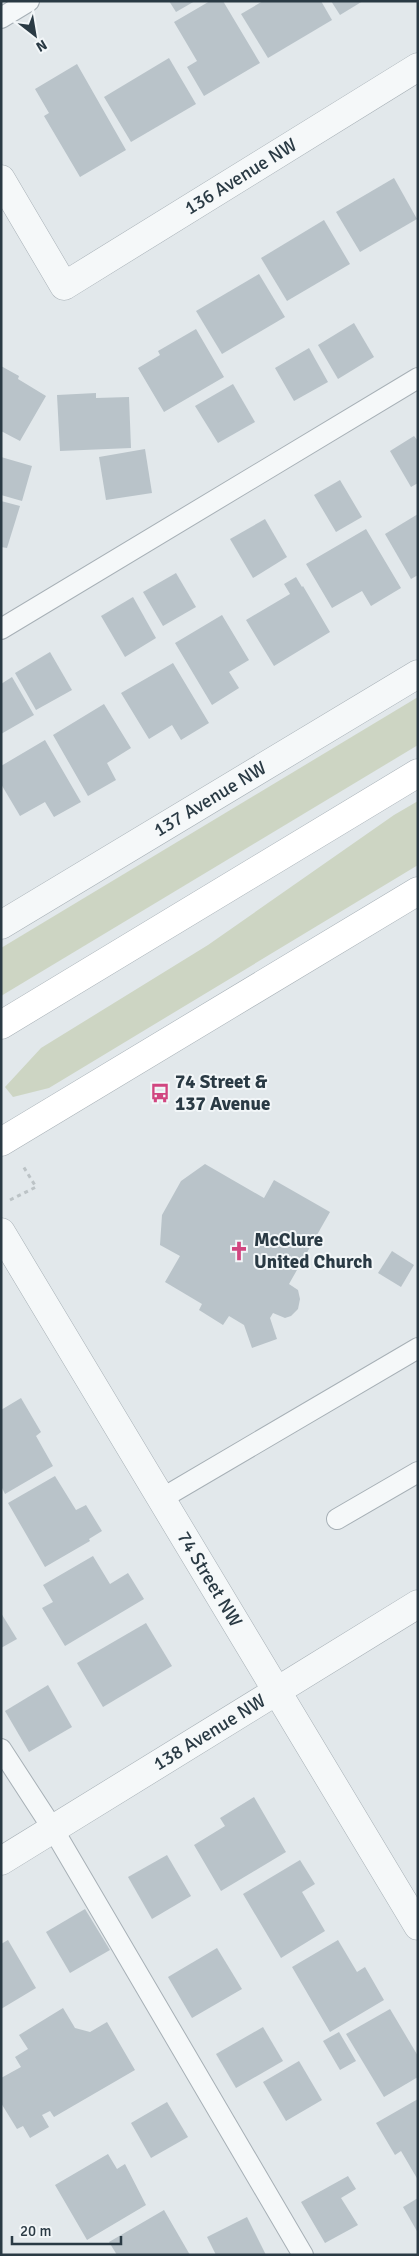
<svg xmlns="http://www.w3.org/2000/svg" width="419" height="2256" font-family="Signika,sans-serif">
<rect width="100%" height="100%" fill="#e2e8eb"/>
<g fill="#cdd5c3">
<path d="M418 697V745L1 996V948Z"/>
<path d="M418 801V865L49 1088 13 1097 5 1087 41 1048 208 945 394 815Z"/>
</g>
<g fill="#b9c3c9">
<path d="M169 1H195L176 12Z"/>
<path d="M210 1H223L260 63 204 96 187 67 197 61 174 22Z"/>
<path d="M263 1H321L332 20 268 58 241 14Z"/>
<path d="M331 1H363L340 15Z"/>
<path d="M169 58 196 104 131 142 104 97Z"/>
<path d="M77 64 126 150 80 177 44 116 49 113 35 89Z"/>
<path d="M394 178 417 219 360 252 336 212Z"/>
<path d="M324 220 350 264 287 301 261 258Z"/>
<path d="M259 274 285 317 222 354 196 311Z"/>
<path d="M354 323 374 357 338 379 318 345Z"/>
<path d="M196 329 224 377 164 412 138 368 160 355 158 351Z"/>
<path d="M309 348 328 382 294 401 275 368Z"/>
<path d="M1 366 19 376 18 379 46 396 20 441 1 431Z"/>
<path d="M233 384 255 422 218 443 195 406Z"/>
<path d="M96 393V398L129 397 131 448 60 451 57 395Z"/>
<path d="M414 436 418 441V483L411 487 390 451Z"/>
<path d="M145 449 152 493 106 500 99 457Z"/>
<path d="M1 457 32 466 22 501 1 495Z"/>
<path d="M340 480 362 517 336 532 314 495Z"/>
<path d="M1 501 20 506 7 548 1 547Z"/>
<path d="M418 514V575L411 579 385 534Z"/>
<path d="M265 519 287 557 253 578 230 539Z"/>
<path d="M366 529 401 588 371 606 362 591 332 608 306 564Z"/>
<path d="M176 573 196 607 163 626 143 592Z"/>
<path d="M296 577 302 587 303 586 330 632 274 666 246 620 290 594 284 584Z"/>
<path d="M133 597 156 638 125 657 101 616Z"/>
<path d="M222 615 249 660 229 672 239 688 212 705 175 643Z"/>
<path d="M50 652 72 690 36 710 15 673Z"/>
<path d="M173 663 209 723 181 740 172 725 149 739 121 693Z"/>
<path d="M12 677 34 715 1 734V684Z"/>
<path d="M104 704 131 748 107 763 116 780 88 796 53 735Z"/>
<path d="M45 740 81 802 54 817 45 802 20 816 1 784V766Z"/>
<path d="M205 1164 264 1198 274 1180 330 1212 289 1284 298 1290 300 1299 298 1309 291 1316 285 1318 273 1313 270 1318 277 1339 252 1348 244 1325 229 1316 223 1325 199 1310 202 1304 165 1282 180 1256 160 1245 162 1215 181 1181Z"/>
<path d="M392 1251 414 1265 401 1287 378 1273Z"/>
<path d="M21 1398 41 1432 36 1436 53 1466 5 1494 1 1486V1410Z"/>
<path d="M55 1476 76 1510 86 1505 102 1531 89 1539 90 1541 45 1567 8 1503Z"/>
<path d="M93 1556 110 1584 128 1573 144 1599 65 1646 42 1608 53 1602 43 1585Z"/>
<path d="M1 1613 17 1639 1 1648Z"/>
<path d="M146 1623 172 1666 103 1707 77 1663Z"/>
<path d="M48 1685 72 1727 29 1752 5 1711Z"/>
<path d="M254 1797 286 1852 221 1891 194 1845 225 1826 220 1818Z"/>
<path d="M167 1855 191 1896 152 1919 128 1877Z"/>
<path d="M300 1860 315 1884 302 1892 325 1931 281 1958 243 1894Z"/>
<path d="M85 1909 110 1950 70 1973 46 1932Z"/>
<path d="M8 1940 36 1988 1 2009V1944Z"/>
<path d="M338 1940 357 1972 365 1967 384 2000 330 2032 292 1967Z"/>
<path d="M217 1948 242 1989 192 2018 168 1977Z"/>
<path d="M63 2008 75 2028 90 2032 107 2022 135 2070 54 2117 50 2111 42 2115 49 2127 30 2138 23 2126 17 2129 1 2103V2078L21 2067 15 2057 28 2049 19 2035Z"/>
<path d="M390 2009 418 2056V2077L384 2097 346 2034Z"/>
<path d="M263 2027 283 2061 236 2088 216 2054Z"/>
<path d="M339 2032 356 2061 340 2070 323 2041Z"/>
<path d="M299 2061 322 2100 286 2121 263 2082Z"/>
<path d="M418 2099V2180L401 2151 395 2155 376 2123Z"/>
<path d="M167 2102 188 2137 151 2158 131 2123Z"/>
<path d="M108 2154 117 2169 125 2164 146 2205 87 2240 55 2185Z"/>
<path d="M348 2176 356 2189 341 2198 358 2225 325 2243 301 2202Z"/>
<path d="M418 2198V2233L403 2207Z"/>
<path d="M164 2210 190 2255H117L109 2242Z"/>
<path d="M247 2217 266 2255H216L207 2237Z"/>
</g>
<g fill="none" stroke-linecap="round" stroke-linejoin="round">
<defs>
<g id="service">
<path d="M1 18 29 1"/>
<path d="M1 629 418 378"/>
<path d="M161 1499 418 1348"/>
<path d="M337 1519 418 1472"/>
<path d="M1 1749 53 1829 303 2255"/>
</g>
<g id="minor">
<path id="s1" d="M1 179 64 286 418 67"/>
<path id="s2" d="M1 925 418 674"/>
<path id="s3" d="M1 1861 418 1604"/>
</g>
<g id="tertiary">
<path id="s4" d="M1 1232 418 1926"/>
</g>
<g id="secondary">
<path d="M1 1025 418 773"/>
<path d="M1 1142 418 891"/>
</g>
</defs>
<use href="#service" stroke="#a7b0b6" stroke-width="22"/>
<use href="#minor" stroke="#a7b0b6" stroke-width="29"/>
<use href="#tertiary" stroke="#a7b0b6" stroke-width="29"/>
<use href="#secondary" stroke="#a7b0b6" stroke-width="29"/>
<path stroke="#bcc3c6" stroke-width="3" stroke-dasharray="4 4" stroke-linecap="butt" d="M10 1200 36 1187 23 1166"/>
<use href="#service" stroke="#f5f8f9" stroke-width="20"/>
<use href="#minor" stroke="#f5f8f9" stroke-width="28"/>
<use href="#tertiary" stroke="#f5f8f9" stroke-width="28"/>
<use href="#secondary" stroke="#fff" stroke-width="28"/>
</g>
<defs>
<symbol id="bus-bare" viewBox="-9 -9 18 18"><path d="M-5-6H5V4H4V6H2V4H-2V6H-4V4H-5ZM-3.5-4V0h7V-4ZM-3.5 1.2v1.5H-2V1.2ZM2 1.2v1.5H3.5V1.2Z" fill="#d14680" stroke="#f2f6f8" stroke-width="2.5" paint-order="stroke"/></symbol>
<symbol id="church-bare" viewBox="-9 -9 18 18"><path d="M-1.2-6h2.4v3.5h3.3v2.4h-3.3V6h-2.4V-.1h-3.3v-2.4h3.3Z" fill="#d14680" stroke="#f2f6f8" stroke-width="2.5" paint-order="stroke"/></symbol>
</defs>
<g fill-rule="evenodd">
<use href="#bus-bare" x="146" y="1079" width="28" height="28"/>
<use href="#church-bare" x="225" y="1237" width="28" height="28"/>
</g>
<g text-anchor="middle" dominant-baseline="central" stroke-width="4" stroke-linejoin="round" paint-order="stroke">
<g font-size="19" fill="#2a3a44" stroke="#f2f6f8">
<text stroke="none"><textPath href="#s1" startOffset="332">136 Avenue NW</textPath></text>
<text stroke="none"><textPath href="#s2" startOffset="244">137 Avenue NW</textPath></text>
<text stroke="none"><textPath href="#s4" startOffset="405">74 Street NW</textPath></text>
<text stroke="none"><textPath href="#s3" startOffset="245">138 Avenue NW</textPath></text>
</g>
<g font-size="19" font-weight="bold" fill="#2a3a44" stroke="#f2f6f8" text-anchor="start">
<text x="175" y="1082">74 Street &amp;<tspan x="175" dy="22">137 Avenue</tspan></text>
<text x="254" y="1240">McClure<tspan x="254" dy="22">United Church</tspan></text>
</g>
</g>
<rect width="419" height="2256" fill="none" stroke="#2a3a44" stroke-width="5"/>
<g transform="translate(35 35) rotate(149)" stroke="#f2f6f8" stroke-width="4" paint-order="stroke">
<path d="M0-4L9 19L0 12L-9 19Z" fill="#2a3a44"/>
<text y="-8" font-size="14" font-weight="bold" text-anchor="middle" fill="#2a3a44">N</text>
</g>
<path d="M12 2236v8h109v-8" fill="none" stroke="#2a3a44" stroke-width="2.5"/>
<text x="20" y="2236" font-size="15" fill="#2a3a44" stroke="#f2f6f8" stroke-width="4" paint-order="stroke">20 m</text>
</svg>
